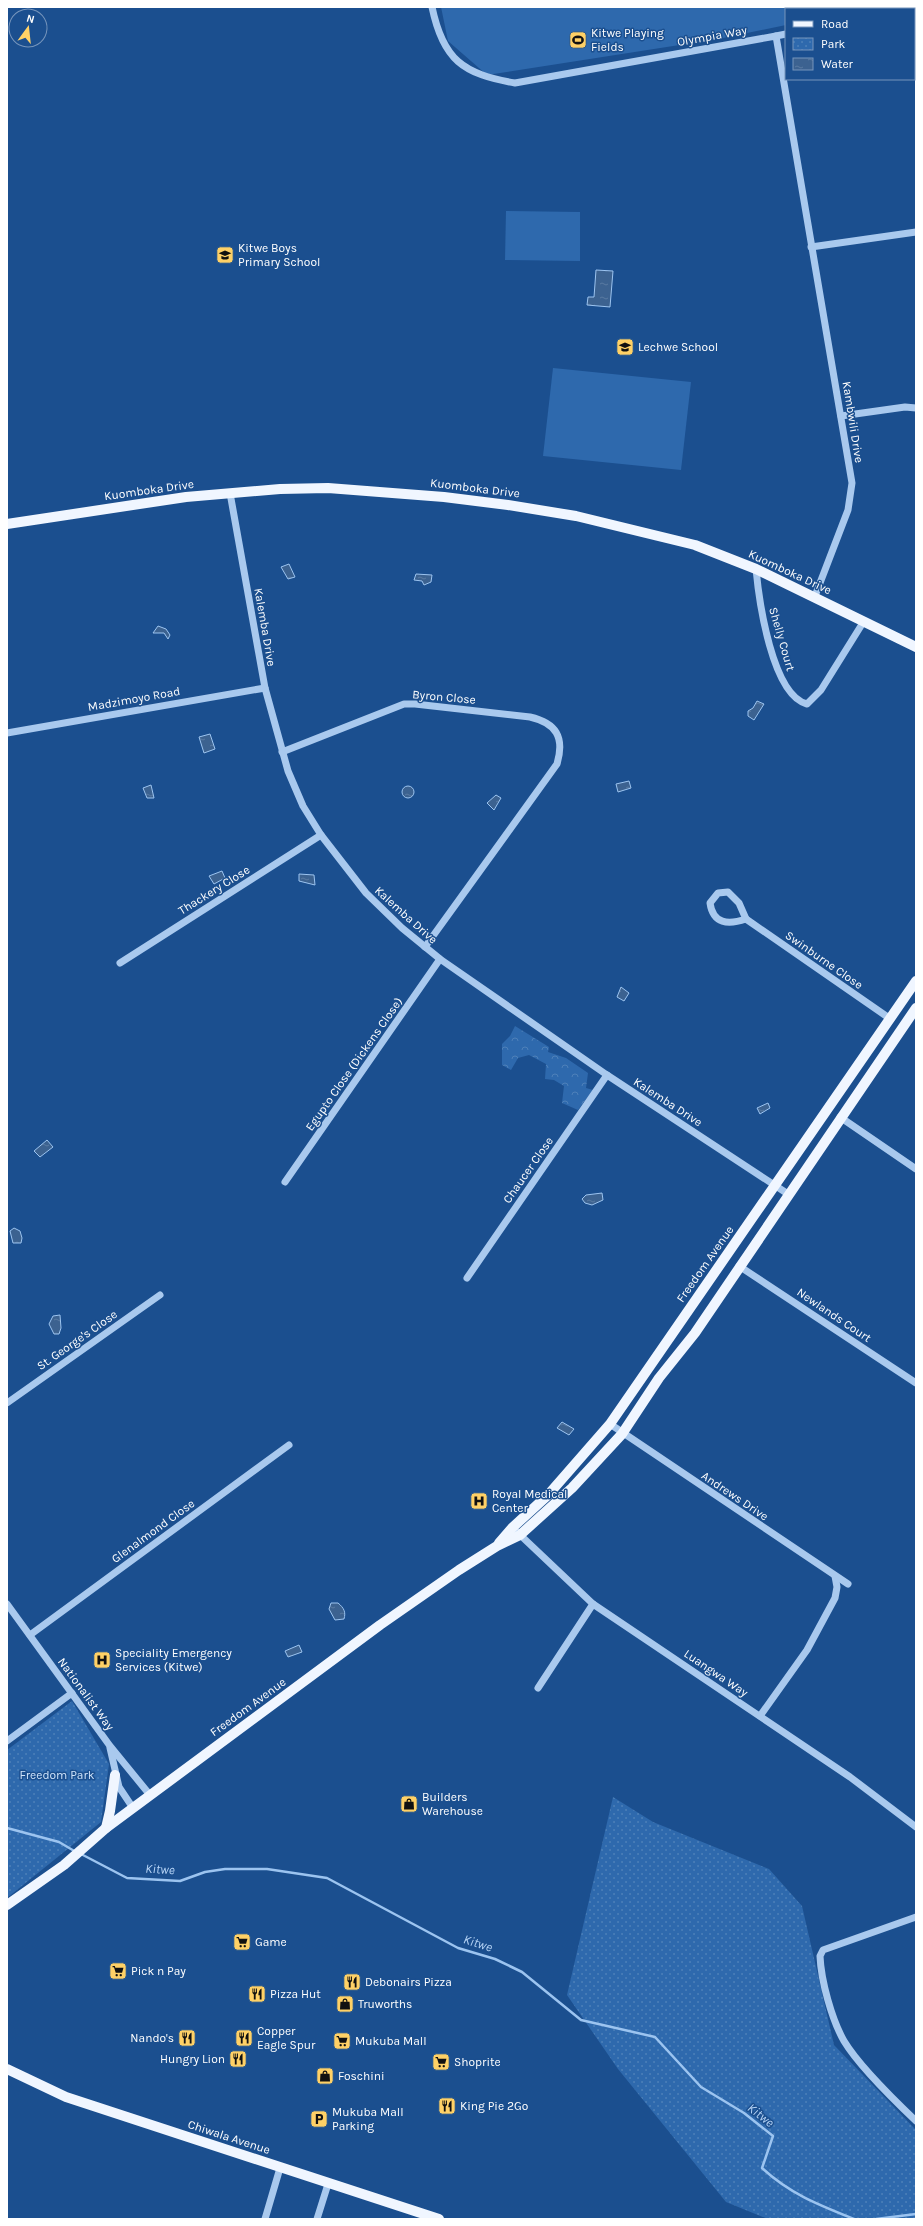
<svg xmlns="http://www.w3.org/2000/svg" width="923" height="2226" font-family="Karla,sans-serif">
<defs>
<pattern id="forest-crowns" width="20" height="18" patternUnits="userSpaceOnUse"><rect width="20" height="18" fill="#2e69ad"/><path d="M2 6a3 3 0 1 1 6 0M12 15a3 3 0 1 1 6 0" fill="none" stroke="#4d80b9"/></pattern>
<pattern id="park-dots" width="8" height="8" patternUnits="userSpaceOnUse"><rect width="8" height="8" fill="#2e69ad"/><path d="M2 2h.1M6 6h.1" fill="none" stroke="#4d80b9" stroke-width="1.8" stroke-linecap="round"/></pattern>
<pattern id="water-ripples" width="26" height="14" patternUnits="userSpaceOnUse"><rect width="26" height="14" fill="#3c6290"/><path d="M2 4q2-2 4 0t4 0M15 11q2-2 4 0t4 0" fill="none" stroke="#597aa1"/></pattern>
</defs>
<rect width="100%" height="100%" fill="#1b4f8f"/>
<g fill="#2e69ad">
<path d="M441 7H878L868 9H786V25L718 39 487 75 448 41Z"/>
<path d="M506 211 580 212V261L505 260Z"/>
<path d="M553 368 691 382 681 470 543 456Z"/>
</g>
<path fill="url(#forest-crowns)" d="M515 1026 549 1047 548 1052 566 1058 588 1073 586 1088 593 1090 578 1110 562 1103 564 1086 554 1080 545 1079 546 1064 529 1055 518 1058 511 1070 502 1065V1044L510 1036Z"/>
<g fill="url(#park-dots)">
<path d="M72 1701 109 1764 101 1822 7 1898V1750Z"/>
<path d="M613 1797 653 1822 769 1869 802 1906 834 2045 916 2130V2219H768L726 2202 618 2069 567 1995Z"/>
</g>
<g fill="url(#water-ripples)" stroke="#9cc4f0">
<path d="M596 270 613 271 610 307 587 305 588 297H594Z"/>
<path d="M289 564 295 577 288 579 281 567Z"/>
<path d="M416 574 432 575 431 582 424 585 422 581 414 580Z"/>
<path d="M158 626 166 629 170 635 168 639 164 633H153Z"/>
<path d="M757 701 764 704 754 720 748 716V711L753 708Z"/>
<path d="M210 734 215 749 204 753 199 737Z"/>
<path d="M629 781 631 788 618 792 616 784Z"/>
<path d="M151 785 154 798H147L143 788Z"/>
<circle cx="408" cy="792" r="6"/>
<path d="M496 795 501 798 494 810 487 803Z"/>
<path d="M222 871 225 878 214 884 209 876Z"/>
<path d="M299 874 314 875 315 885 299 881Z"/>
<path d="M621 987 629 993 624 1001 617 997Z"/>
<path d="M768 1103 770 1108 760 1114 757 1108Z"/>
<path d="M47 1140 53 1147 40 1157 34 1151Z"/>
<path d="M602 1193 603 1200 592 1205 585 1203 582 1199 586 1195Z"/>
<path d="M14 1228 20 1231 22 1238 21 1243H13L10 1231Z"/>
<path d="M60 1315 61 1328 59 1334H54L49 1324 53 1316Z"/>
<path d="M562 1422 574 1429 569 1435 557 1428Z"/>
<path d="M331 1603H338C344 1608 346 1612 344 1619L335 1620 329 1609Z"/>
<path d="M299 1645 302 1652 288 1657 285 1651Z"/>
</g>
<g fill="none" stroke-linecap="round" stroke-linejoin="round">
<g stroke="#9cc4f0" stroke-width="2.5">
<path d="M7 1828 59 1842 76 1852"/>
<path d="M81 1854 127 1878 180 1881 205 1872 225 1869H267L327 1878 458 1948 495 1959 522 1972 581 2020 655 2037 701 2087 744 2113 773 2136 762 2168C790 2194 819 2205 854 2219"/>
<path d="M876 2219 916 2214"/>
</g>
<g stroke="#a9c9ee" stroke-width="7">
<path d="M432 7C443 60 463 74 515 83L776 36 852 483 848 510 815 596"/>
<path d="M914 12H916"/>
<path d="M776 36 786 34"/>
<path d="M811 247 916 232"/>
<path d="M841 416 905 407 916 408"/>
<path d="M230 493 265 688 288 771 303 806 321 835 366 893 402 928 440 959 607 1075 788 1194"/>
<path d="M756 569C759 601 772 695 807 704L821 690 864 621"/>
<path d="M7 733 265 688"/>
<path d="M282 752 404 704H415L530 717C556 723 565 737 557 764L425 947"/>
<path d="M728 892 739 903 746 919C728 925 713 924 710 903L718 893Z"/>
<path d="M746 919 889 1018"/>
<path d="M120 963 321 835"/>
<path d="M840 1117 916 1169"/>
<path d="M285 1182 440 959"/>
<path d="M739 1266 916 1383"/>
<path d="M467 1278 607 1075"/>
<path d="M7 1403 160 1295"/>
<path d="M610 1424 848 1584"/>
<path d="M517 1532 593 1604 850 1777 916 1827"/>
<path d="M7 1604 110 1746 150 1795"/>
<path d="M30 1635 289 1445"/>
<path d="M538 1688 593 1604"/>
<path d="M760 1716 807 1650 835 1598 837 1587 835 1576"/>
<path d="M7 1741 72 1693"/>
<path d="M110 1748 119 1787 133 1808"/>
<path d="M916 1917 823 1950 820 1956C821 1981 832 2020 844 2041 859 2066 895 2101 916 2121"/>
<path d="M265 2219 280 2168"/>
<path d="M317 2219 328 2184"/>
</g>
<g stroke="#f0f6ff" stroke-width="10">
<path d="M7 524 186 497 280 489 328 488 444 497 508 505 576 516 695 545 756 569 916 647"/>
<path d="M499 1543 512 1528 548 1495 610 1424 916 981"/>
<path d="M106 1828 110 1811 115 1775"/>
<path d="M7 1905 64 1865 106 1828 380 1625 459 1570 497 1546 520 1535 572 1488 622 1434 659 1378 695 1333 916 1008"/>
<path d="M7 2069 66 2097 439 2219"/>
</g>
</g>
<defs>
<symbol id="stadium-square" viewBox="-11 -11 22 22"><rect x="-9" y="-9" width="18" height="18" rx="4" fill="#ffd166" stroke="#1b4f8f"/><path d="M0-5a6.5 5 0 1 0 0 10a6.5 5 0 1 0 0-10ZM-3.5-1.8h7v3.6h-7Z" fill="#111"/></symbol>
<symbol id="school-square" viewBox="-11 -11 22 22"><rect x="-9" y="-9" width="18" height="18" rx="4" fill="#ffd166" stroke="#1b4f8f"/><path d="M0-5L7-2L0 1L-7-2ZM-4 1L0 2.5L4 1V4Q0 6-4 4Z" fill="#111"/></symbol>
<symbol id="hospital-square" viewBox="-11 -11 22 22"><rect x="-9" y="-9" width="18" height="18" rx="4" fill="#ffd166" stroke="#1b4f8f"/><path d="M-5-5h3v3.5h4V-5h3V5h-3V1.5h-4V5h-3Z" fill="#111"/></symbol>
<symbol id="shop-square" viewBox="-11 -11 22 22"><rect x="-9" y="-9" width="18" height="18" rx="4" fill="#ffd166" stroke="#1b4f8f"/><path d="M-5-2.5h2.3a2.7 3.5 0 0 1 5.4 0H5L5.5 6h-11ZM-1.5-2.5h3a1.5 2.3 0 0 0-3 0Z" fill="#111"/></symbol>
<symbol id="supermarket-square" viewBox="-11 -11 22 22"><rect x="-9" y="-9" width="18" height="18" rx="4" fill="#ffd166" stroke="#1b4f8f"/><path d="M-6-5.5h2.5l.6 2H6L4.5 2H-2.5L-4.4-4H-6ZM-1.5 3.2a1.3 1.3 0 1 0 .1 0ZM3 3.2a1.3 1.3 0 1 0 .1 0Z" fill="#111"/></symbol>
<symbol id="restaurant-square" viewBox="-11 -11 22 22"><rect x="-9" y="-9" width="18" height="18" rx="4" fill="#ffd166" stroke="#1b4f8f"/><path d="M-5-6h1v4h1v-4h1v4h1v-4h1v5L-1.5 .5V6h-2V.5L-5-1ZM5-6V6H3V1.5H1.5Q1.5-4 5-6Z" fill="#111"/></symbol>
<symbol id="parking-square" viewBox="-11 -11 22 22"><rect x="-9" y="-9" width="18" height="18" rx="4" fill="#ffd166" stroke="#1b4f8f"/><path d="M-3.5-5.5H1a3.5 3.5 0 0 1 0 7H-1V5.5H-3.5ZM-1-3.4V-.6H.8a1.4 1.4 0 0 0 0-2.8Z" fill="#111"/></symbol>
</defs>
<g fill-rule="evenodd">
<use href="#stadium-square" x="568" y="30" width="20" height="20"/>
<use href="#school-square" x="215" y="245" width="20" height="20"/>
<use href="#school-square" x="615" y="337" width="20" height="20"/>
<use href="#hospital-square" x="469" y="1491" width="20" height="20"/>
<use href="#hospital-square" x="92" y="1650" width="20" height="20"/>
<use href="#shop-square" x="399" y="1794" width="20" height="20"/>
<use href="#supermarket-square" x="232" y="1932" width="20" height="20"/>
<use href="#supermarket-square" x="108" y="1961" width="20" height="20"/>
<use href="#restaurant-square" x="342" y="1972" width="20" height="20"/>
<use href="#restaurant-square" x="247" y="1984" width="20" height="20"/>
<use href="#shop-square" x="335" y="1994" width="20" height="20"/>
<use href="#restaurant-square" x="177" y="2028" width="20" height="20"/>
<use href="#restaurant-square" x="234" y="2028" width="20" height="20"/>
<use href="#supermarket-square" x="332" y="2031" width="20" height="20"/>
<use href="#restaurant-square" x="228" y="2049" width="20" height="20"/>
<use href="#supermarket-square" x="431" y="2052" width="20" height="20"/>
<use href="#shop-square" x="315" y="2066" width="20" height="20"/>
<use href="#restaurant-square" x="437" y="2096" width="20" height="20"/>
<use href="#parking-square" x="309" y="2109" width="20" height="20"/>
</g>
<g text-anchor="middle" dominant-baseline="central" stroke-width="3" stroke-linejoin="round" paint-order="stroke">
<g font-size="12" fill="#fff" stroke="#1b4f8f" text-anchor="start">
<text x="591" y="33">Kitwe Playing<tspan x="591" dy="14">Fields</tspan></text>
<text x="238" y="248">Kitwe Boys<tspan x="238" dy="14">Primary School</tspan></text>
<text x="638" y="347">Lechwe School</text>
<text x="492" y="1494">Royal Medical<tspan x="492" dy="14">Center</tspan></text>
<text x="115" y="1653">Speciality Emergency<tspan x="115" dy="14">Services (Kitwe)</tspan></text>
<text x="422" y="1797">Builders<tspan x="422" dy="14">Warehouse</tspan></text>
<text x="255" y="1942">Game</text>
<text x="131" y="1971">Pick n Pay</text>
<text x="365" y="1982">Debonairs Pizza</text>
<text x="270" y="1994">Pizza Hut</text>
<text x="358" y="2004">Truworths</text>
<text x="257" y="2031">Copper<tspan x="257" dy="14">Eagle Spur</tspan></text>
<text x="174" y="2038" text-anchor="end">Nando's</text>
<text x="355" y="2041">Mukuba Mall</text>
<text x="225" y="2059" text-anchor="end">Hungry Lion</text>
<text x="454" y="2062">Shoprite</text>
<text x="338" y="2076">Foschini</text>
<text x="460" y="2106">King Pie 2Go</text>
<text x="332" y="2112">Mukuba Mall<tspan x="332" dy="14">Parking</tspan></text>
</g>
<g font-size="12" fill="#fff" stroke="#1b4f8f">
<text transform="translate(712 36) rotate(-10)">Olympia Way</text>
<text transform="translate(853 422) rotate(81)">Kambwili Drive</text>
<text transform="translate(475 488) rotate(7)">Kuomboka Drive</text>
<text transform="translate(149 490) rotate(-8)">Kuomboka Drive</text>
<text transform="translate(790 572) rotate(25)">Kuomboka Drive</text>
<text transform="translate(265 627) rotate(80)">Kalemba Drive</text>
<text transform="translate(782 639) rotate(74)">Shelly Court</text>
<text transform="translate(444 697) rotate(5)">Byron Close</text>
<text transform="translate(134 699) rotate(-10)">Madzimoyo Road</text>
<text transform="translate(214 890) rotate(-32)">Thackery Close</text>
<text transform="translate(406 915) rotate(42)">Kalemba Drive</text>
<text transform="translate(824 960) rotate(35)">Swinburne Close</text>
<text transform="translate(354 1064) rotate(-55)">Egupto Close (Dickens Close)</text>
<text transform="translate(668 1102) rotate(33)">Kalemba Drive</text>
<text transform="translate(528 1170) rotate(-55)">Chaucer Close</text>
<text transform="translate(705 1264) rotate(-55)">Freedom Avenue</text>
<text transform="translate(834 1315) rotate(34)">Newlands Court</text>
<text transform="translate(77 1340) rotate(-35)">St. George's Close</text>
<text transform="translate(735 1496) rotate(34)">Andrews Drive</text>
<text transform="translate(153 1531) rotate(-36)">Glenalmond Close</text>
<text transform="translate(716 1673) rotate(34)">Luangwa Way</text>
<text transform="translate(86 1694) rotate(54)">Nationalist Way</text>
<text transform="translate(248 1707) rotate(-36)">Freedom Avenue</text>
<text transform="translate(229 2137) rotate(18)">Chiwala Avenue</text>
</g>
<g font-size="12" fill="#cfe3fa" stroke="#1b4f8f">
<text x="57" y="1775">Freedom Park</text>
</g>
<g font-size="13" font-style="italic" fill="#b5d3f5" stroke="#1b4f8f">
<text transform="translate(160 1869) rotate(3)">Kitwe</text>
<text transform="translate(478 1943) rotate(18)">Kitwe</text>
<text transform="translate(761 2115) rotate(38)">Kitwe</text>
</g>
</g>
<rect width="923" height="2226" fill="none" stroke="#ffffff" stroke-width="16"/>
<rect x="785" y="8" width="130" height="72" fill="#1b4f8f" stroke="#7695bc"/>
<rect x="793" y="21" width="20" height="6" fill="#f0f6ff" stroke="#7695bc"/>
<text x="821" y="28" font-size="12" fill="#ffffff">Road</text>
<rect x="793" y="38" width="20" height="12" fill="url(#park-dots)" stroke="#7695bc"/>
<text x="821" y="48" font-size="12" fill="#ffffff">Park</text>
<rect x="793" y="58" width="20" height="12" fill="url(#water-ripples)" stroke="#7695bc"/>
<text x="821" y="68" font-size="12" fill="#ffffff">Water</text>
<g transform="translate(28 28) rotate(15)"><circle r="19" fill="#1b4f8f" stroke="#7695bc"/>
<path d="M0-3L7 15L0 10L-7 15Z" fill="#ffd166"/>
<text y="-6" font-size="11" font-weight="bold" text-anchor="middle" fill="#ffffff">N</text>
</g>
</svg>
